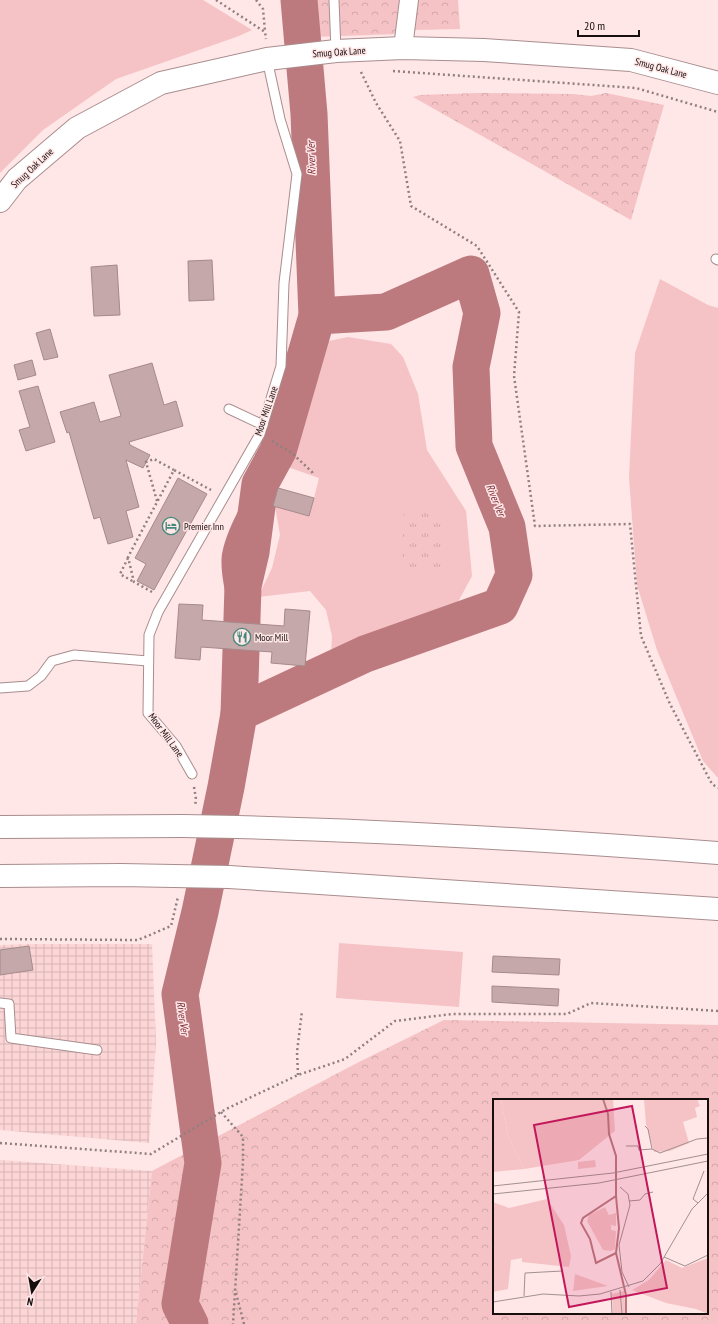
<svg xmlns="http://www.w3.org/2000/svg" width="718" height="1324" font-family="'PT Sans Narrow',sans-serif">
<defs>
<pattern id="industrial-grid" width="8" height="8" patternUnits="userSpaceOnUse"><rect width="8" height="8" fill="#fcd5d6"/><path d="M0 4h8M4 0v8" fill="none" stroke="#d7b6b6"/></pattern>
<pattern id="forest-crowns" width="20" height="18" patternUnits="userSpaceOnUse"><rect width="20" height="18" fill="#f5c3c5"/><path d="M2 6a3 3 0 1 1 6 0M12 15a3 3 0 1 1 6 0" fill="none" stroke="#d1a6a8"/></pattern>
<pattern id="park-tufts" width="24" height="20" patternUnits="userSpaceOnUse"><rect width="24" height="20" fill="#f5c3c5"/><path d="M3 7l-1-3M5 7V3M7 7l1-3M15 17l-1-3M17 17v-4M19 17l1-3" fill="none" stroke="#d1a6a8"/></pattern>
</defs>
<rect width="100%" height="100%" fill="#ffe6e7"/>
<g fill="url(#industrial-grid)">
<path d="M33 944H152L156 1042 149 1143 0 1130V945Z"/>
<path d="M0 1160 152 1171 136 1324H0Z"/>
</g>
<g fill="#f5c3c5">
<path d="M0 0H203L252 30 239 36 116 79 43 130 0 173Z"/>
<path d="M660 279 708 305 718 308V778L703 761 657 650 637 585 629 477 635 353Z"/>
<path d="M348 337 391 344 403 357 418 394 427 450 466 511 472 576 451 615 400 636 331 654 332 636 326 610 310 591 258 597 272 568 280 535 275 506 314 498 319 478 285 466 315 344Z"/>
<path d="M339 943 463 952 459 1007 336 998Z"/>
</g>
<g fill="url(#forest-crowns)" fill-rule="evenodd">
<path d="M309 0H403L399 34 312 37Z"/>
<path d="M417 0H458L460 29 415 30Z"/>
<path d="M478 93 573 94 591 96 606 93 664 105 631 220 413 97 420 95Z"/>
<path d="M444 1020 718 1025V1324H136L152 1171 357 1063ZM494 1100H707V1313H494Z"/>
</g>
<path fill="url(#park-tufts)" d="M404 506 432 509 446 530V572L401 570Z"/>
<path fill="#bc7a7e" d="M257 477 269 483 267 498 270 509 271 538 263 568 250 602 227 600C224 588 220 566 222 554 227 527 244 501 257 477Z"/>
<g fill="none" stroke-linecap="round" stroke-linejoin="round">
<g stroke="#bc7a7e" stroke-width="37">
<path d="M239 714 243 586 251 552 260 484 278 451 317 316 309 114 299 0"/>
<path d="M190 1324 180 1304 203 1163 180 994 200 912 226 787 239 714 245 710 365 654 500 606 514 575 507 527 474 446 471 367 482 313 471 274 386 312 317 316"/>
</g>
</g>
<g fill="#c5a8a9" stroke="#a68a8b">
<path d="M212 260 214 300 189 301 188 261Z"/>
<path d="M117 265 120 315 94 316 91 267Z"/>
<path d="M50 329 58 357 44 360 36 333Z"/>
<path d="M32 360 36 375 18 380 14 365Z"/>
<path d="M152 363 164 405 176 401 183 426 129 442 130 445 150 455 143 468 126 460 139 507 126 511 133 537 108 544 100 517 94 519 69 432 67 433 60 412 94 402 100 422 121 416 109 375Z"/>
<path d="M38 386 55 442 26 451 19 430 30 427 19 391Z"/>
<path d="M178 478 207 494 154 590 137 581 146 564 135 558Z"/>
<path d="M278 488 314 498 309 516 273 506Z"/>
<path d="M179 604 203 605 202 620 284 626 285 609 310 611 305 666 271 663 272 652 201 647 200 660 175 658Z"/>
<path d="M29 946 33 970 0 975V950Z"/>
<path d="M493 956 560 959 559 975 492 972Z"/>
<path d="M492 986 559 989 558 1006 492 1002Z"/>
</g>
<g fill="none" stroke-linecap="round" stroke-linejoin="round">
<defs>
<g id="lane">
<path d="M334 0 336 51"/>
<path d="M716 259 718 260"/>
<path d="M229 409 263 425"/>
<path d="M0 688 28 686 41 676 52 661 74 655 148 661"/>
<path d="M192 774 176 746 148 713 149 635 158 612 260 434 281 366 284 283 297 174 280 119 267 59"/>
<path d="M0 1003 9 1004 11 1038 97 1050"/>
</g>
<path id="street" d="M403 48 409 0"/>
<path id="secondary" d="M0 201 17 179 77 128 161 83 267 59 336 51 403 48 484 50 631 60 718 83"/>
<g id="highway">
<path d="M0 827 183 826"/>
<path d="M237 827C397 831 558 841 718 853"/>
<path d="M0 876 121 875 174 876"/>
<path d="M229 877 718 909"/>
</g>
</defs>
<use href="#lane" stroke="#a98d8e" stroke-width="11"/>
<use href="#street" stroke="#a98d8e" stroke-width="20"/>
<use href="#secondary" stroke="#a98d8e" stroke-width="24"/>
<use href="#highway" stroke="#a98d8e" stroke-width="24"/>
<g stroke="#907f7f" stroke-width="2.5" stroke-dasharray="2 3" stroke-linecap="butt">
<path d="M216 0 265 32 266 39"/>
<path d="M256 0 263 9 265 31"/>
<path d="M393 71 636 88 718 112"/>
<path d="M361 72 376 103 400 141 411 206 477 246 519 312 514 376 535 526 630 524 641 636 670 704 712 784 718 788"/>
<path d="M272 441 292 453 312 472 313 475"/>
<path d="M157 501 146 462 154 459 174 470"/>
<path d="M128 558 120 574 134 582"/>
<path d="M152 592 134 582 128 557 174 470 211 490"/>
<path d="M194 787 196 799 195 806"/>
<path d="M0 939 138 940 171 926 178 897"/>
<path d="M298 1075 297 1052 302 1011"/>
<path d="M221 1112 243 1137V1162L233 1324"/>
<path d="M0 1143 151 1154 226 1109 298 1075 345 1059 395 1021 452 1014H567L591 1003 718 1011"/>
<path d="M236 1293 244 1324"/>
</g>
<use href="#lane" stroke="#fff" stroke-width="9"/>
<use href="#street" stroke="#fff" stroke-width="18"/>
<use href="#secondary" stroke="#fff" stroke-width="22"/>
<use href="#highway" stroke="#fff" stroke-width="22"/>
<defs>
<g id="highway-bridge">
<path d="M183 826 237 827"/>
<path d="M174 876 229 877"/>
</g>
</defs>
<use href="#highway-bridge" stroke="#a98d8e" stroke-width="24" stroke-linecap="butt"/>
<use href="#highway-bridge" stroke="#fff" stroke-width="22"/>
</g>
<defs>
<symbol id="hotel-ring" viewBox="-11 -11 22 22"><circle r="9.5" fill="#ffe6e7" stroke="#46897c" stroke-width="1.5"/><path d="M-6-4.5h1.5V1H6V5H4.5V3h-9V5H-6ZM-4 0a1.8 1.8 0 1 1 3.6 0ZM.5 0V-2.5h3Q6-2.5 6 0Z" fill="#46897c"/></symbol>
<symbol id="restaurant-ring" viewBox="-11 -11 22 22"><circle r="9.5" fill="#ffe6e7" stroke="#46897c" stroke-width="1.5"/><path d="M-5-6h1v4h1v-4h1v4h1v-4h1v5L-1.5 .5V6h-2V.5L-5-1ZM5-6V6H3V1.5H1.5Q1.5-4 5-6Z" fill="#46897c"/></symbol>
</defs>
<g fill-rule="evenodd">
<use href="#hotel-ring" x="161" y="516" width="20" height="20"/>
<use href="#restaurant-ring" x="232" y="627" width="20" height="20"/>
</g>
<g text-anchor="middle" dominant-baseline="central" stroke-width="3" stroke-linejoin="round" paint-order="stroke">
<g font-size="10" fill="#170e0e" stroke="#ffe6e7">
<text transform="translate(339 52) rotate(-4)">Smug Oak Lane</text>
<text transform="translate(661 68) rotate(15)">Smug Oak Lane</text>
<text transform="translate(32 168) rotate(-43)">Smug Oak Lane</text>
<text transform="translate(266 411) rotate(-71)">Moor Mill Lane</text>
<text transform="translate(166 735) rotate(54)">Moor Mill Lane</text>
</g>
<g font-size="10" fill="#170e0e" stroke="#ffe6e7" text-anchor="start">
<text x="184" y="526">Premier Inn</text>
<text x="255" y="637">Moor Mill</text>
</g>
<g font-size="11" font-style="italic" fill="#7d2c37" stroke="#ffe6e7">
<text transform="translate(311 158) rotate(-92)">River Ver</text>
<text transform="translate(496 500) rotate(68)">River Ver</text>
<text transform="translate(183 1018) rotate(82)">River Ver</text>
</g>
</g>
<g transform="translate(493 1099)">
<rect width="215" height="215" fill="#ffe6e7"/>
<path d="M0 0H8L15 37 31 70 0 73ZM102 61 103 68 85 70V63ZM54 100 71 126 78 157 76 168 29 163V159L18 161 15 190 0 193V103L16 109ZM112 108 116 116 123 114V127L118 126V131L123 132 122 150 118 152 110 151 94 122 96 116ZM215 159V215L203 210 173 204 139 191 156 181 173 161 189 169Z" fill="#f5c3c5"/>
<path d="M8 0H120L122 32 86 61 31 70 15 37ZM82 175 107 184 115 187 80 192ZM131 192 133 215H120L119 195Z" fill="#f5c3c5"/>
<path d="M151 0H204L207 7 202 9 204 18 190 23 196 44 177 52 161 53 153 25Z" fill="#f5c3c5"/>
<path fill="none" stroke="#bc7a7e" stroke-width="2" d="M110 0 115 15 116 35 123 57V97L90 119 88 124 97 140 103 164 123 154M123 97 126 129 123 154 133 196V215"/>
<path fill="none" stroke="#a29090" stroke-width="1" d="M152 27 155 30 159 50 167 54 204 40 215 39M133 47H145L146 51 159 50M0 87 120 74 215 55M127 88 135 95 137 106 126 146 129 173 136 188M0 95 106 84 215 62M136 102 147 101 152 95 160 93M205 104 200 100 211 72M171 158 192 167 215 156M127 191 129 215M118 193 119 215M31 197 32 174 69 172M0 203 50 195 86 197 107 195 150 182 167 165 199 110 215 94"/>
<path fill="#c2185b" fill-opacity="0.15" stroke="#c2185b" stroke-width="2" d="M139 7 174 189 76 208 41 26Z"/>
<rect width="215" height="215" fill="none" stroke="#170e0e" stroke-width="2"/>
</g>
<g transform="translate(32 1292) rotate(191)" stroke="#ffe6e7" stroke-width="3" paint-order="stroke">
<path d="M0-3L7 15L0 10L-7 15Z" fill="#170e0e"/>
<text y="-6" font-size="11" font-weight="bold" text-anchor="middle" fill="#170e0e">N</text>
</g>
<path d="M578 30v6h61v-6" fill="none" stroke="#170e0e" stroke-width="2"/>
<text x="584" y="30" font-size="12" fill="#170e0e" stroke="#ffe6e7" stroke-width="3" paint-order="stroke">20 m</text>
</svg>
